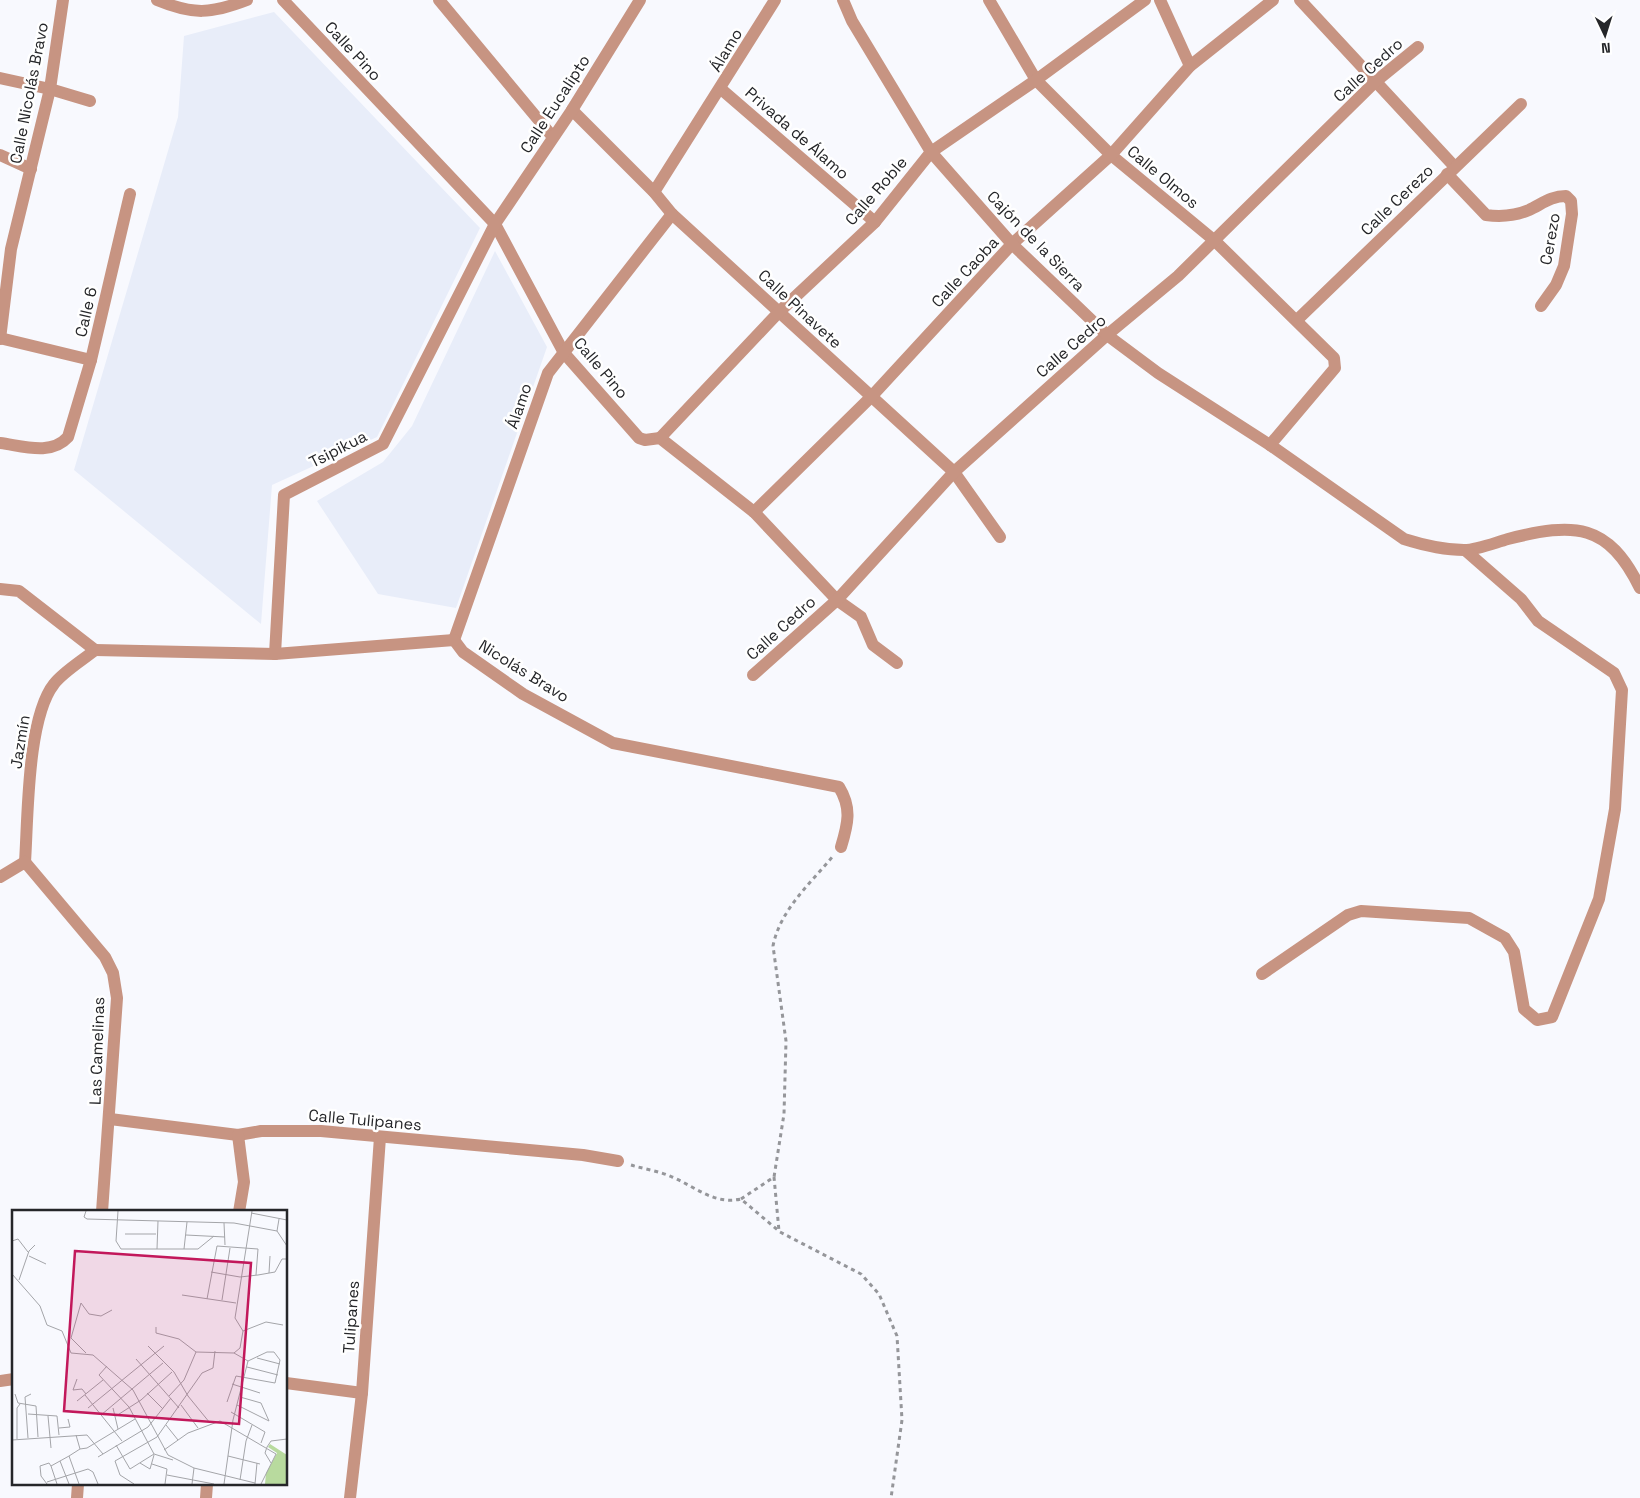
<svg xmlns="http://www.w3.org/2000/svg" width="1640" height="1498" font-family="'Space Grotesk',sans-serif">
<rect width="100%" height="100%" fill="#f8f9fe"/>
<g fill="#e8edf9">
<path d="M274 12 480 228 377 437 272 485 261 624 74 470 178 117 184 36Z"/>
<path d="M495 251 547 347 456 608 378 594 317 501 383 462 412 426Z"/>
</g>
<g fill="none" stroke-linecap="round" stroke-linejoin="round">
<g stroke="#95969a" stroke-width="3" stroke-dasharray="4 4" stroke-linecap="butt">
<path d="M631 1165C644 1169 659 1171 672 1177 696 1187 714 1205 741 1199L780 1232 861 1274 879 1294 897 1336 902 1420 891 1498"/>
<path d="M774 1177 779 1231"/>
<path d="M741 1199 774 1177 784 1114 786 1041 773 946C780 910 810 884 833 856"/>
</g>
<g stroke="#c79482" stroke-width="12">
<path d="M157 0C193 15 211 14 247 0"/>
<path d="M283 0 495 224 564 353 639 438 645 440 660 438 754 512 837 600 861 617 873 645 897 663"/>
<path d="M439 0 552 136"/>
<path d="M989 0 1036 80 1111 155 1215 241 1334 358 1335 368 1270 445 1404 539C1423 545 1443 550 1464 550 1477 550 1494 543 1508 539 1575 522 1608 523 1640 588"/>
<path d="M1160 0 1190 66"/>
<path d="M1300 0 1454 166"/>
<path d="M0 78 50 89 90 101"/>
<path d="M721 89 875 222"/>
<path d="M572 110 654 192 672 214 954 472 1000 537"/>
<path d="M0 155 31 169"/>
<path d="M1447 174 1486 215C1501 217 1515 216 1529 210 1542 204 1551 196 1566 196L1571 201 1572 214 1564 266 1556 285 1541 306"/>
<path d="M654 192 775 0"/>
<path d="M1297 320 1521 104"/>
<path d="M0 338 91 360"/>
<path d="M0 339 11 249 50 89 63 0"/>
<path d="M660 438 779 312 875 222 931 152 1036 80 1145 0"/>
<path d="M0 443C23 446 51 456 68 437L91 360 130 194"/>
<path d="M754 512 871 397 1012 244 1111 155 1190 66 1273 0"/>
<path d="M0 589 19 591 95 650"/>
<path d="M454 640 548 373 672 214"/>
<path d="M454 640 463 652 523 694 613 743 839 787C852 808 848 824 841 847"/>
<path d="M95 650 275 654 454 640"/>
<path d="M275 654 284 495 383 444 495 224 572 110 640 0"/>
<path d="M753 675 837 600 954 472 1107 335 1178 276 1375 82 1418 47"/>
<path d="M25 862C28 818 27 718 54 684 63 672 83 660 95 650"/>
<path d="M0 877 25 862 105 957 113 973 117 998 102 1212"/>
<path d="M1262 974 1348 915 1361 911 1469 918 1505 938 1514 952 1524 1009 1537 1020 1552 1017 1599 899 1615 809 1622 690 1614 673 1538 621 1521 599 1465 550"/>
<path d="M110 1119 238 1135 261 1131H321L583 1155 618 1161"/>
<path d="M238 1135 244 1182 239 1212"/>
<path d="M0 1381 14 1379"/>
<path d="M286 1383 362 1393"/>
<path d="M77 1498 78 1484"/>
<path d="M206 1498 207 1484"/>
<path d="M350 1498 362 1393 380 1137"/>
</g>
<path stroke="#c79482" stroke-width="12" d="M843 0 852 21 931 152 1012 244 1107 335 1158 373 1270 445"/>
</g>
<g text-anchor="middle" dominant-baseline="central" stroke-width="5" stroke-linejoin="round" paint-order="stroke">
<g font-size="16" fill="#252629" stroke="#fff">
<text transform="translate(726 50) rotate(-59)">Álamo</text>
<text transform="translate(353 51) rotate(47)">Calle Pino</text>
<text transform="translate(1368 70) rotate(-42)">Calle Cedro</text>
<text transform="translate(29 93) rotate(-79)">Calle Nicolás Bravo</text>
<text transform="translate(555 104) rotate(-57)">Calle Eucalipto</text>
<text transform="translate(797 133) rotate(41)">Privada de Álamo</text>
<text transform="translate(1163 177) rotate(40)">Calle Olmos</text>
<text transform="translate(876 191) rotate(-49)">Calle Roble</text>
<text transform="translate(1397 200) rotate(-44)">Calle Cerezo</text>
<text transform="translate(1550 239) rotate(-80)">Cerezo</text>
<text transform="translate(1036 241) rotate(46)">Cajón de la Sierra</text>
<text transform="translate(965 272) rotate(-47)">Calle Caoba</text>
<text transform="translate(800 309) rotate(43)">Calle Pinavete</text>
<text transform="translate(86 312) rotate(-77)">Calle 6</text>
<text transform="translate(1071 346) rotate(-41)">Calle Cedro</text>
<text transform="translate(601 368) rotate(50)">Calle Pino</text>
<text transform="translate(519 406) rotate(-71)">Álamo</text>
<text transform="translate(338 449) rotate(-27)">Tsipikua</text>
<text transform="translate(781 628) rotate(-42)">Calle Cedro</text>
<text transform="translate(524 671) rotate(32)">Nicolás Bravo</text>
<text transform="translate(20 742) rotate(-81)">Jazmín</text>
<text transform="translate(97 1051) rotate(-88)">Las Camelinas</text>
<text transform="translate(365 1120) rotate(5)">Calle Tulipanes</text>
<text transform="translate(351 1317) rotate(-86)">Tulipanes</text>
</g>
</g>
<g transform="translate(12 1210)">
<rect width="275" height="275" fill="#f8f9fe"/>
<path d="M258 234 275 245V274H253L254 263 265 243 256 237Z" fill="#b8da9e"/>
<path fill="none" stroke="#a4a5a9" stroke-width="1" d="M74 1 72 7 75 9 222 13 265 21M106 1 104 31 109 39H186L202 26M240 1 223 108 231 121 254 112 271 115M239 3 275 10M267 9 265 21 275 36M212 13 213 35M113 24H144M174 25 213 27M0 31 6 29 16 42M145 39 146 11M172 39 175 12M17 46 34 54M199 62 228 67 246 65 263 62 270 49H275M257 63 258 46M0 64 28 96 35 115 50 121 59 143 81 145 121 180 156 245 182 258 243 273M7 70 17 41 23 35M170 85 224 93M195 89 205 36 246 39 244 65M210 90 218 38M69 93 59 128 74 143M69 93 77 104 89 106 100 100M144 117V123L167 129 184 142 222 143M136 136 162 162 176 186 198 213M222 143 228 138 231 121M222 143 236 151M245 148 268 154M124 149 167 198M95 156 87 165 117 197 142 244 161 250M235 157 266 165M65 169 61 180 70 179 74 184M220 174 248 183M135 183 151 199M3 184 6 193 24 196 26 227M73 185 110 231M157 186 172 170 184 142M228 187 249 193 257 211M65 191 91 170M215 192 224 166 263 173 268 150 262 142H255L236 151M169 195 186 218M225 195 257 211M76 198 152 136M101 198 106 219M219 202 253 222 249 233M16 204 45 206 47 225M89 205 151 153M36 206 39 238M104 206 129 190 160 162M154 215 166 230M47 218 58 217 56 209M64 225 68 239 57 246 67 274M75 225 91 244M16 228 13 187 19 184M5 229V198L8 194M0 230 75 225M104 235 118 259 142 244M68 239 75 238 123 209M152 240 176 223 208 211 264 244 249 274M216 246 248 254M86 247 136 217 159 188M48 251 57 274M128 253 138 259 142 245M259 253 253 243 255 237 259 231 275 229M140 254 155 259 153 274M39 256 45 274M155 265 202 274M228 270 234 231 240 215M35 272 76 259 81 262 86 274M35 274 29 266 28 256 37 253 39 256 57 246M122 274 108 265 103 251 145 227 190 163 201 158 203 141M180 274 182 258M212 274 221 210 236 151M243 274 245 253"/>
<path fill="#c2185b" fill-opacity="0.15" stroke="#c2185b" stroke-width="2.5" d="M63 41 239 53 227 214 52 201Z"/>
<rect width="275" height="275" fill="none" stroke="#252629" stroke-width="2.5"/>
</g>
<g transform="translate(1605 35) rotate(176)" stroke="#ffffff" stroke-width="4" paint-order="stroke">
<path d="M0-4L9 19L0 12L-9 19Z" fill="#252629"/>
<text y="-8" font-size="14" font-weight="bold" text-anchor="middle" fill="#252629">N</text>
</g>
</svg>
